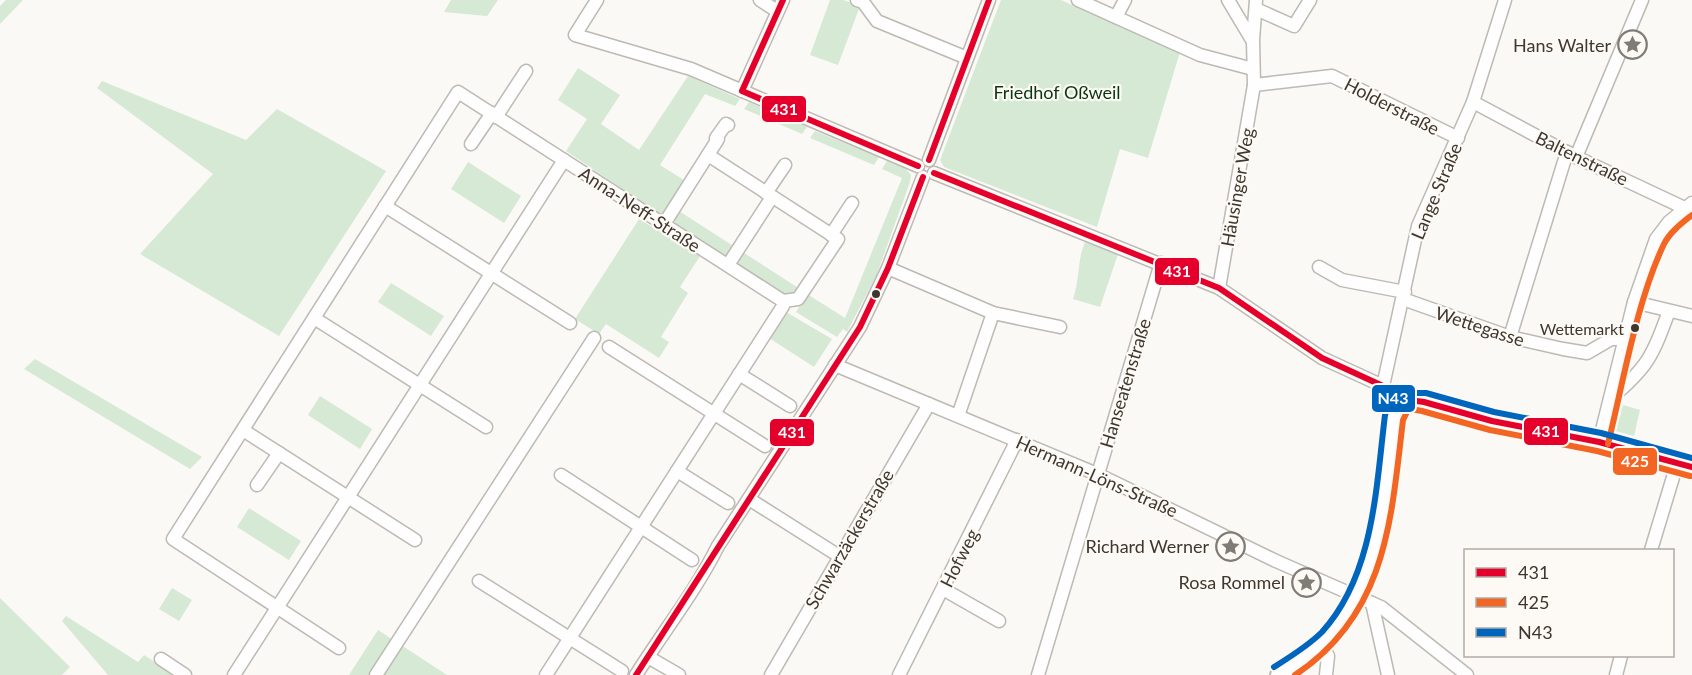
<svg xmlns="http://www.w3.org/2000/svg" width="1692" height="675" font-family="Lato,sans-serif">
<rect width="100%" height="100%" fill="#fbf9f6"/>
<g fill="#d5e9d4">
<path d="M6 0H23L0 24V6Z"/>
<path d="M451 0H498L487 16 444 12Z"/>
<path d="M830 0H843L860 6 838 65 810 55Z"/>
<path d="M1001 0H1061L1180 52 1148 158 1120 149 1097 227 944 167 940 160Z"/>
<path d="M578 68 620 95 601 124 639 150 688 76 740 99 735 106 705 94 660 165 687 182 666 214 661 215 566 151 587 119 558 100Z"/>
<path d="M102 81 246 140 277 109 386 171 279 336 140 254 213 174 97 88Z"/>
<path d="M749 102 807 127 802 134 744 109Z"/>
<path d="M815 131 879 157 874 165 810 138Z"/>
<path d="M887 161 906 169 911 175 910 182 877 274 847 332 843 329 837 337 796 312 807 294 845 318 902 178 882 169Z"/>
<path d="M468 162 521 196 504 223 451 189Z"/>
<path d="M679 211 800 289 797 295 789 297 676 225 674 219Z"/>
<path d="M639 219 700 256 680 287 688 293C679 308 670 322 661 337L669 342 659 358 606 324 599 334 575 319Z"/>
<path d="M1085 242 1118 254 1100 307 1073 299C1080 279 1077 260 1085 242Z"/>
<path d="M391 283 444 316 431 336 378 302Z"/>
<path d="M786 312 832 339 814 367 769 338Z"/>
<path d="M35 359 202 457 190 469 24 369Z"/>
<path d="M320 396 372 429 360 449 308 415Z"/>
<path d="M1623 405 1640 410 1634 436 1616 431Z"/>
<path d="M249 508 301 541 289 560 237 527Z"/>
<path d="M172 588 192 600 179 621 159 609Z"/>
<path d="M0 598 70 667 62 675H0Z"/>
<path d="M66 616 138 662 144 655 175 675H108L62 621Z"/>
<path d="M378 630 447 675H349Z"/>
</g>
<g fill="none" stroke-linecap="round" stroke-linejoin="round">
<defs>
<g id="street">
<path d="M597 0 575 35 691 69 918 166"/>
<path d="M760 0 777 11"/>
<path d="M857 0 863 2 877 21 967 58"/>
<path d="M1078 0 1200 55 1253 69"/>
<path d="M1228 0 1252 40"/>
<path d="M1256 9 1294 26 1310 0"/>
<path d="M1116 17 1125 0"/>
<path d="M1254 85 1332 76 1458 138"/>
<path d="M742 91 783 0"/>
<path d="M1473 102 1576 157 1691 211"/>
<path d="M496 117 526 71"/>
<path d="M471 144 492 113"/>
<path d="M708 155 838 239 798 299 783 301"/>
<path d="M1576 157 1642 0"/>
<path d="M929 160 989 0"/>
<path d="M934 173 1219 288 1322 358 1383 386 1401 404"/>
<path d="M766 193 785 165"/>
<path d="M385 206 570 323"/>
<path d="M664 224 718 139 716 138 726 124 728 125"/>
<path d="M831 235 852 203"/>
<path d="M728 265 772 197"/>
<path d="M1319 267 1342 280 1405 292"/>
<path d="M888 268 993 313 958 416"/>
<path d="M1219 288 1254 85 1253 40 1256 0"/>
<path d="M1403 299 1510 337 1563 349 1587 353 1611 339H1625"/>
<path d="M1634 302 1692 316"/>
<path d="M993 313 1060 327"/>
<path d="M314 318 486 427"/>
<path d="M1510 337 1567 152"/>
<path d="M609 347 765 446"/>
<path d="M835 365 1097 474 1276 561 1381 607 1467 675"/>
<path d="M739 374 790 406"/>
<path d="M1383 386 1418 226 1473 102 1505 0"/>
<path d="M1610 399C1648 367 1652 357 1669 311"/>
<path d="M243 430 415 540"/>
<path d="M1599 442 1634 302 1656 239 1669 222 1692 203"/>
<path d="M677 471 728 503"/>
<path d="M561 475 692 560"/>
<path d="M257 485 279 453"/>
<path d="M749 499 839 556"/>
<path d="M1651 550 1677 464"/>
<path d="M479 581 622 671"/>
<path d="M943 589 999 621"/>
<path d="M1372 603 1388 675"/>
<path d="M1322 644 1328 656 1326 675"/>
<path d="M339 648 173 539 458 92 783 301"/>
<path d="M648 657 679 675"/>
<path d="M161 659 185 675"/>
<path d="M234 675 564 160"/>
<path d="M376 675 594 338"/>
<path d="M546 675 783 306V301"/>
<path d="M636 675C663 632 695 592 718 546L860 327 888 268 923 177"/>
<path d="M771 675 929 404"/>
<path d="M899 675 1017 440"/>
<path d="M1038 675 1161 263"/>
<path d="M1616 675 1621 656"/>
</g>
<path id="secondary" d="M1279 675C1297 663 1315 652 1330 636 1381 579 1385 488 1394 417L1398 406 1404 401 1424 402 1492 421 1599 442 1692 467"/>
</defs>
<use href="#street" stroke="#bdb9b3" stroke-width="15"/>
<use href="#secondary" stroke="#bdb9b3" stroke-width="20"/>
<use href="#street" stroke="#fefefe" stroke-width="12"/>
<use href="#secondary" stroke="#fefefe" stroke-width="16"/>
<defs>
<g id="bus-1">
<path d="M783 0 742 91 918 166"/>
<path d="M929 160 989 0"/>
<path d="M934 173 1219 288 1322 358 1383 386 1401 404"/>
<path d="M1401 404 1409 400 1424 402 1492 421 1599 442 1692 467"/>
<path d="M636 675 860 327 888 268 923 177"/>
</g>
<g id="bus-2">
<path d="M1405 412 1411 409 1422 411 1490 430 1597 451 1690 476"/>
<path d="M1608 444C1623 383 1637 300 1664 244 1670 232 1682 223 1692 215"/>
<path d="M1295 675C1387 614 1391 520 1403 420L1409 408"/>
</g>
<path id="bus-3" d="M1274 667C1290 657 1308 646 1322 632 1374 575 1376 487 1385 415L1390 401 1400 393H1426L1494 412 1601 433 1692 458"/>
</defs>
<use href="#bus-1" stroke="#fdf9f4" stroke-width="10"/>
<use href="#bus-2" stroke="#fdf9f4" stroke-width="10"/>
<use href="#bus-3" stroke="#fdf9f4" stroke-width="10"/>
<use href="#bus-1" stroke="#e4002b" stroke-width="6"/>
<use href="#bus-2" stroke="#f26522" stroke-width="6"/>
<use href="#bus-3" stroke="#0065bd" stroke-width="6"/>
</g>
<defs>
<symbol id="sight-ring" viewBox="-11 -11 22 22"><circle r="9.5" fill="#fdf9f4" stroke="#817b75" stroke-width="1.5"/><path d="M0-6L1.8-2.2L6-1.7L2.9 1.2L3.7 5.4L0 3.3L-3.7 5.4L-2.9 1.2L-6-1.7L-1.8-2.2Z" fill="#817b75"/></symbol>
</defs>
<g fill-rule="evenodd">
<use href="#sight-ring" x="1616" y="28" width="33" height="33"/>
<use href="#sight-ring" x="1214" y="530" width="33" height="33"/>
<use href="#sight-ring" x="1290" y="566" width="33" height="33"/>
</g>
<g fill="#3f372f" stroke="#fdf9f4" stroke-width="2">
<circle cx="876" cy="294" r="5"/>
<circle cx="1635" cy="328" r="5"/>
</g>
<g text-anchor="middle" dominant-baseline="central" stroke-width="4.5" stroke-linejoin="round" paint-order="stroke">
<g font-size="16" fill="#3f372f" stroke="#fdf9f4" text-anchor="end">
<text x="1624" y="328">Wettemarkt</text>
</g>
<g font-size="18" fill="#3f372f" stroke="#fdf9f4" text-anchor="end">
<text x="1611" y="45">Hans Walter</text>
<text x="1209" y="546">Richard Werner</text>
<text x="1285" y="582">Rosa Rommel</text>
</g>
<g font-size="18" fill="#083711" stroke="#fdf9f4">
<text x="1057" y="92">Friedhof Oßweil</text>
</g>
<g font-size="18" fill="#3f372f" stroke="#fdf9f4">
<text transform="translate(1392 106) rotate(27)">Holderstraße</text>
<text transform="translate(1582 158) rotate(26)">Baltenstraße</text>
<text transform="translate(1237 187) rotate(-80)">Häusinger Weg</text>
<text transform="translate(1436 191) rotate(-67)">Lange Straße</text>
<text transform="translate(640 209) rotate(33)">Anna-Neff-Straße</text>
<text transform="translate(1480 326) rotate(18)">Wettegasse</text>
<text transform="translate(1125 383) rotate(-73)">Hanseatenstraße</text>
<text transform="translate(1097 476) rotate(24)">Hermann-Löns-Straße</text>
<text transform="translate(849 539) rotate(-60)">Schwarzäckerstraße</text>
<text transform="translate(959 558) rotate(-63)">Hofweg</text>
</g>
</g>
<g stroke="#fdf9f4" stroke-width="2">
<rect x="761" y="95" width="46" height="28" rx="6" fill="#e4002b"/>
<rect x="1154" y="257" width="46" height="29" rx="6" fill="#e4002b"/>
<rect x="1371" y="384" width="45" height="29" rx="6" fill="#0065bd"/>
<rect x="1523" y="417" width="46" height="29" rx="6" fill="#e4002b"/>
<rect x="769" y="418" width="46" height="29" rx="6" fill="#e4002b"/>
<rect x="1612" y="447" width="46" height="29" rx="6" fill="#f26522"/>
</g>
<g font-size="16" text-anchor="middle" font-weight="bold" fill="#fff">
<text x="784" y="115">431</text>
<text x="1177" y="277">431</text>
<text x="1393" y="404">N43</text>
<text x="1546" y="437">431</text>
<text x="792" y="438">431</text>
<text x="1635" y="467">425</text>
</g>
<rect x="1464" y="549" width="210" height="108" fill="#fdf9f4" stroke="#b1aba5" stroke-width="1.5"/>
<rect x="1476" y="568" width="30" height="9" fill="#e4002b" stroke="#b1aba5" stroke-width="1.5"/>
<text x="1518" y="579" font-size="18" fill="#3f372f">431</text>
<rect x="1476" y="598" width="30" height="9" fill="#f26522" stroke="#b1aba5" stroke-width="1.5"/>
<text x="1518" y="609" font-size="18" fill="#3f372f">425</text>
<rect x="1476" y="628" width="30" height="9" fill="#0065bd" stroke="#b1aba5" stroke-width="1.5"/>
<text x="1518" y="639" font-size="18" fill="#3f372f">N43</text>
</svg>
